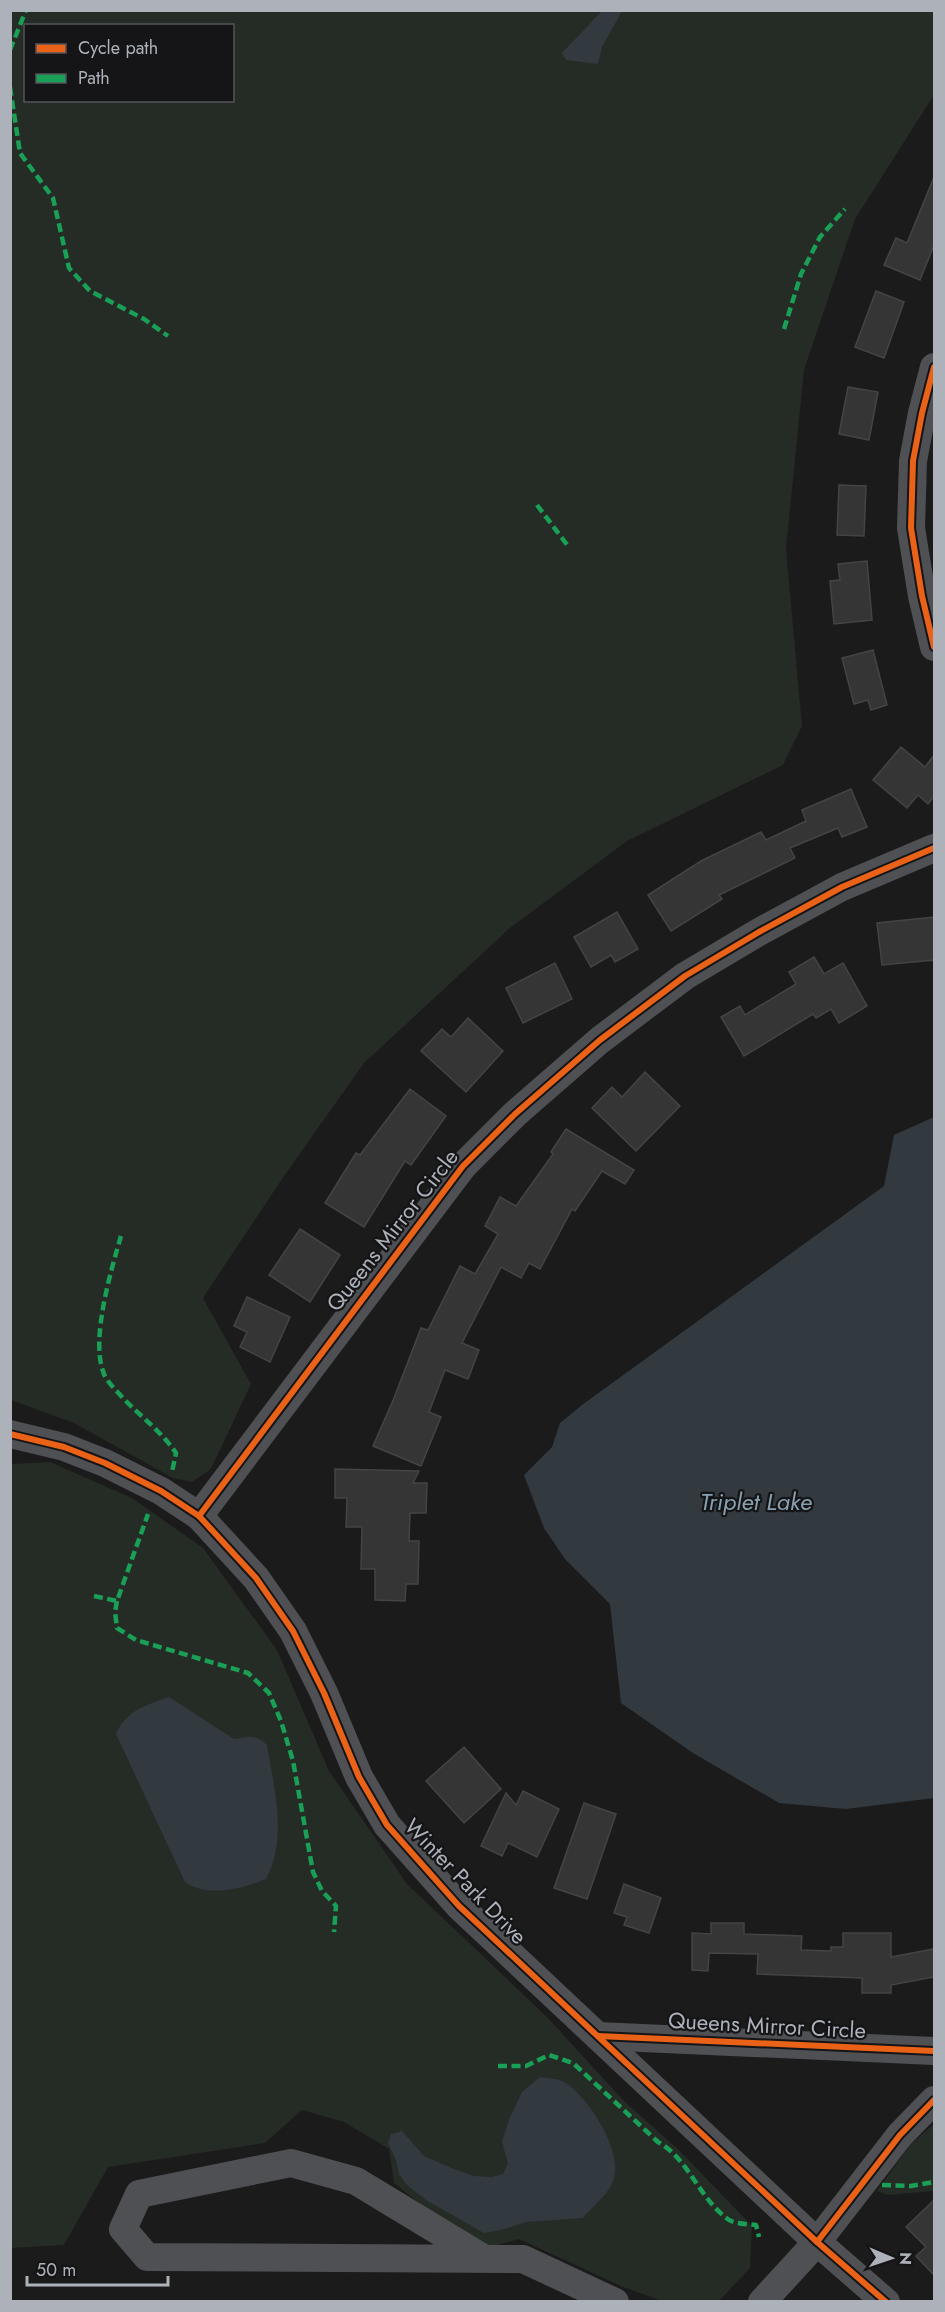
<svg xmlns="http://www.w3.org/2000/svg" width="945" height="2312" font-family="Jost,sans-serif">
<rect width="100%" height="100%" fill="#1b1b1b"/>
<g fill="#252b25" fill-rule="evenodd">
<path d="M10 11H934V95L855 219 804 370 786 549 802 726 783 765 627 841 510 928 364 1063 282 1179 203 1298 251 1384 211 1469 192 1482 173 1478 74 1423 11 1400ZM26 26H232V100H26Z"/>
<path d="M50 1462 132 1498 203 1548 277 1650 329 1771 407 1884 547 2017 624 2101 680 2151 752 2226 750 2268 719 2301H662L623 2287 519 2239 491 2247 443 2223 394 2183 389 2149 344 2122 302 2110 265 2143 108 2167 64 2245 11 2248 10 1464Z"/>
<path d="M934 2124V2191L888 2195 877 2191 911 2144Z"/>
</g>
<g fill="#323a40">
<path d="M602 11H622L602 47 598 64 566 60 562 53Z"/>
<path d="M934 1117V1798L846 1809 779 1803 693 1753 621 1703 610 1604 565 1559 544 1528 524 1475 552 1447 560 1423 582 1405 884 1186 894 1135Z"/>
<path d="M169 1697 234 1739C249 1736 256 1734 267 1745 274 1788 288 1839 266 1879 242 1889 208 1898 185 1882L116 1734C126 1710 147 1705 169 1697Z"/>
<path d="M540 2077C548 2078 560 2079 566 2083 589 2098 622 2150 614 2178 609 2195 593 2205 583 2218L526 2222 501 2230 484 2233 426 2200 407 2185 399 2174 396 2160 388 2143 391 2134 402 2131 424 2156 454 2169 473 2176 492 2177 503 2174 508 2163 502 2142 510 2117 522 2092Z"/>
</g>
<g fill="#353536" stroke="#434447" stroke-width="1.5">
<path d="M934 177V245L920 280 884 265 896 238 907 243Z"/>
<path d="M876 291 904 302 884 358 855 347Z"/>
<path d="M848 387 878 392 869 440 839 434Z"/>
<path d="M839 485 866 486 864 536 837 535Z"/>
<path d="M867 561 872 620 834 624 830 581 840 580 838 564Z"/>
<path d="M873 650 887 705 871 710 868 700 854 704 842 658Z"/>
<path d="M901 747 925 767 934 755V796L928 804 918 795 907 808 873 780Z"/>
<path d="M851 789 867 827 842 837 838 828 790 848 795 858 719 895 722 899 671 931 648 895 701 861 761 832 766 840 806 821 802 810Z"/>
<path d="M617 912 638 949 615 962 611 955 591 967 574 937Z"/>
<path d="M934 917V960L882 965 877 923Z"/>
<path d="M814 957 824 974 843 963 867 1006 839 1023 831 1009 816 1018 813 1014 744 1056 721 1017 740 1006 745 1015 796 984 789 972Z"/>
<path d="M555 963 572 999 523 1023 506 988Z"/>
<path d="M468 1018 503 1051 466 1092 421 1051 442 1029 451 1037Z"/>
<path d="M645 1072 680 1106 636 1151 592 1108 612 1087 622 1097Z"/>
<path d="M410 1089 446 1116 411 1165 405 1161 364 1227 325 1203 356 1153 360 1155Z"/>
<path d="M566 1129 634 1170 625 1184 602 1171 575 1211 572 1209 540 1269 529 1263 521 1278 501 1267 462 1343 479 1350 468 1379 445 1370 429 1412 441 1417 421 1466 373 1446 394 1398 421 1328 428 1330 460 1266 475 1274 498 1234 485 1226 500 1197 516 1206 553 1154 551 1152Z"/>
<path d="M300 1229 340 1255 310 1302 269 1275Z"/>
<path d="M247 1297 290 1317 270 1362 240 1347 247 1332 234 1326Z"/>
<path d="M335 1469 419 1471 413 1483H427L426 1513H410L409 1541H419L418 1584H406L405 1601 375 1600V1569H361L362 1527H346L347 1498H335Z"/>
<path d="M464 1747 501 1789 464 1823 426 1781Z"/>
<path d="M523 1791 559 1809 537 1857 508 1843 502 1856 481 1846 506 1793 516 1805Z"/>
<path d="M584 1803 616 1814 587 1899 554 1888Z"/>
<path d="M624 1884 661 1898 649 1933 624 1925 627 1917 614 1913Z"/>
<path d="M711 1923H744V1934L802 1936 801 1950 831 1951V1947H843V1933H891V1957L934 1949V1977L891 1985V1993H862V1978L757 1974 758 1954 709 1953 708 1971 692 1970V1933L711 1934Z"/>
<path d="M934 2200V2275L916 2256 926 2247 906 2227Z"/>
</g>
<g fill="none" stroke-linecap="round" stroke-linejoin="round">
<g stroke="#4f5053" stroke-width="28">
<path d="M934 367 922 413 913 461 911 528 922 596 934 647"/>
<path d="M10 1434 64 1447 105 1463 161 1491 199 1516 256 1578 293 1631 324 1693 359 1777 387 1825 459 1906 817 2242 886 2302"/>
<path d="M199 1516 463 1166 515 1114 600 1040 685 976 759 932 842 887 934 848"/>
<path d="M598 2036 934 2051"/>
<path d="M483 2258 356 2181 291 2163 139 2194 123 2229 147 2257 523 2259 615 2302"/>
<path d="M762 2302 817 2242 900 2135 934 2100"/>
</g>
<g stroke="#1a9f57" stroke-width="4.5" stroke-dasharray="9 4.5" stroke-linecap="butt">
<path d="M10 50 26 10"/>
<path d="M10 87 20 153 53 198 69 268 90 291 144 319 168 336"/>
<path d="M784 329 801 274 820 237 845 209"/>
<path d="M537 505 568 546"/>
<path d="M121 1236C111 1270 91 1338 103 1371 105 1380 116 1390 122 1397 140 1416 161 1431 176 1453L172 1472"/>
<path d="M94 1596 117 1601 148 1514"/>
<path d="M117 1601 115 1612 117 1628 136 1640 248 1673 269 1693 281 1721 293 1761 313 1872 322 1891 336 1906 334 1932"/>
<path d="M498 2066H526L549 2055 573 2063 658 2142C689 2159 699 2199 729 2220 736 2224 748 2224 756 2225L759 2237"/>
<path d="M882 2185 911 2186 934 2182"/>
</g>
<defs>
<g id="cycleway">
<path d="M934 367 922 413 913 461 911 528 922 596 934 647"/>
<path d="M10 1434 64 1447 105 1463 161 1491 199 1516 256 1578 293 1631 324 1693 359 1777 387 1825 459 1906 817 2242 886 2302"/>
<path d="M199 1516 463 1166 515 1114 600 1040 685 976 759 932 842 887 934 848"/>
<path d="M598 2036 934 2051"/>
<path d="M817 2242 900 2135 934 2100"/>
</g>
</defs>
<use href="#cycleway" stroke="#151517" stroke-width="10"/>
<use href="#cycleway" stroke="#ea6118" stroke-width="6"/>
</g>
<g text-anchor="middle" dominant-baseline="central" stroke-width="4.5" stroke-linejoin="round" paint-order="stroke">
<g font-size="22" fill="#adb2ba" stroke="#151517">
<text transform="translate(392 1230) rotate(-52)">Queens Mirror Circle</text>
<text transform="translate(466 1881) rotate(46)">Winter Park Drive</text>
<text transform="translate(767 2025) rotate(3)">Queens Mirror Circle</text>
</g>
<g font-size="24" font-style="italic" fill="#88a1b1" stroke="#151517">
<text x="756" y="1501">Triplet Lake</text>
</g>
</g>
<rect width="945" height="2312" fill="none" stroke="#adb2ba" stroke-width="24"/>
<rect x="24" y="24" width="210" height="78" fill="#151517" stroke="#525458" stroke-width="1.5"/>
<rect x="36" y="44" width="30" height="9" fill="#ea6118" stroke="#525458" stroke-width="1.5"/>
<text x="78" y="54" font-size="18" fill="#adb2ba">Cycle path</text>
<rect x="36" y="74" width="30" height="9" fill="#1a9f57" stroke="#525458" stroke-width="1.5"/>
<text x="78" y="84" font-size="18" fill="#adb2ba">Path</text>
<g transform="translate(891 2258) rotate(92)" stroke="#151517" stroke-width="4.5" paint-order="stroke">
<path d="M0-4.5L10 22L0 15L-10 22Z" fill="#adb2ba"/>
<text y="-9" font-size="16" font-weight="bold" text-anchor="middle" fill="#adb2ba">N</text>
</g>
<path d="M27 2276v9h141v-9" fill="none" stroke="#adb2ba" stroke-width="3"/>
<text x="36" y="2276" font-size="18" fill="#adb2ba" stroke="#151517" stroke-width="4.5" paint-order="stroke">50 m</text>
</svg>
